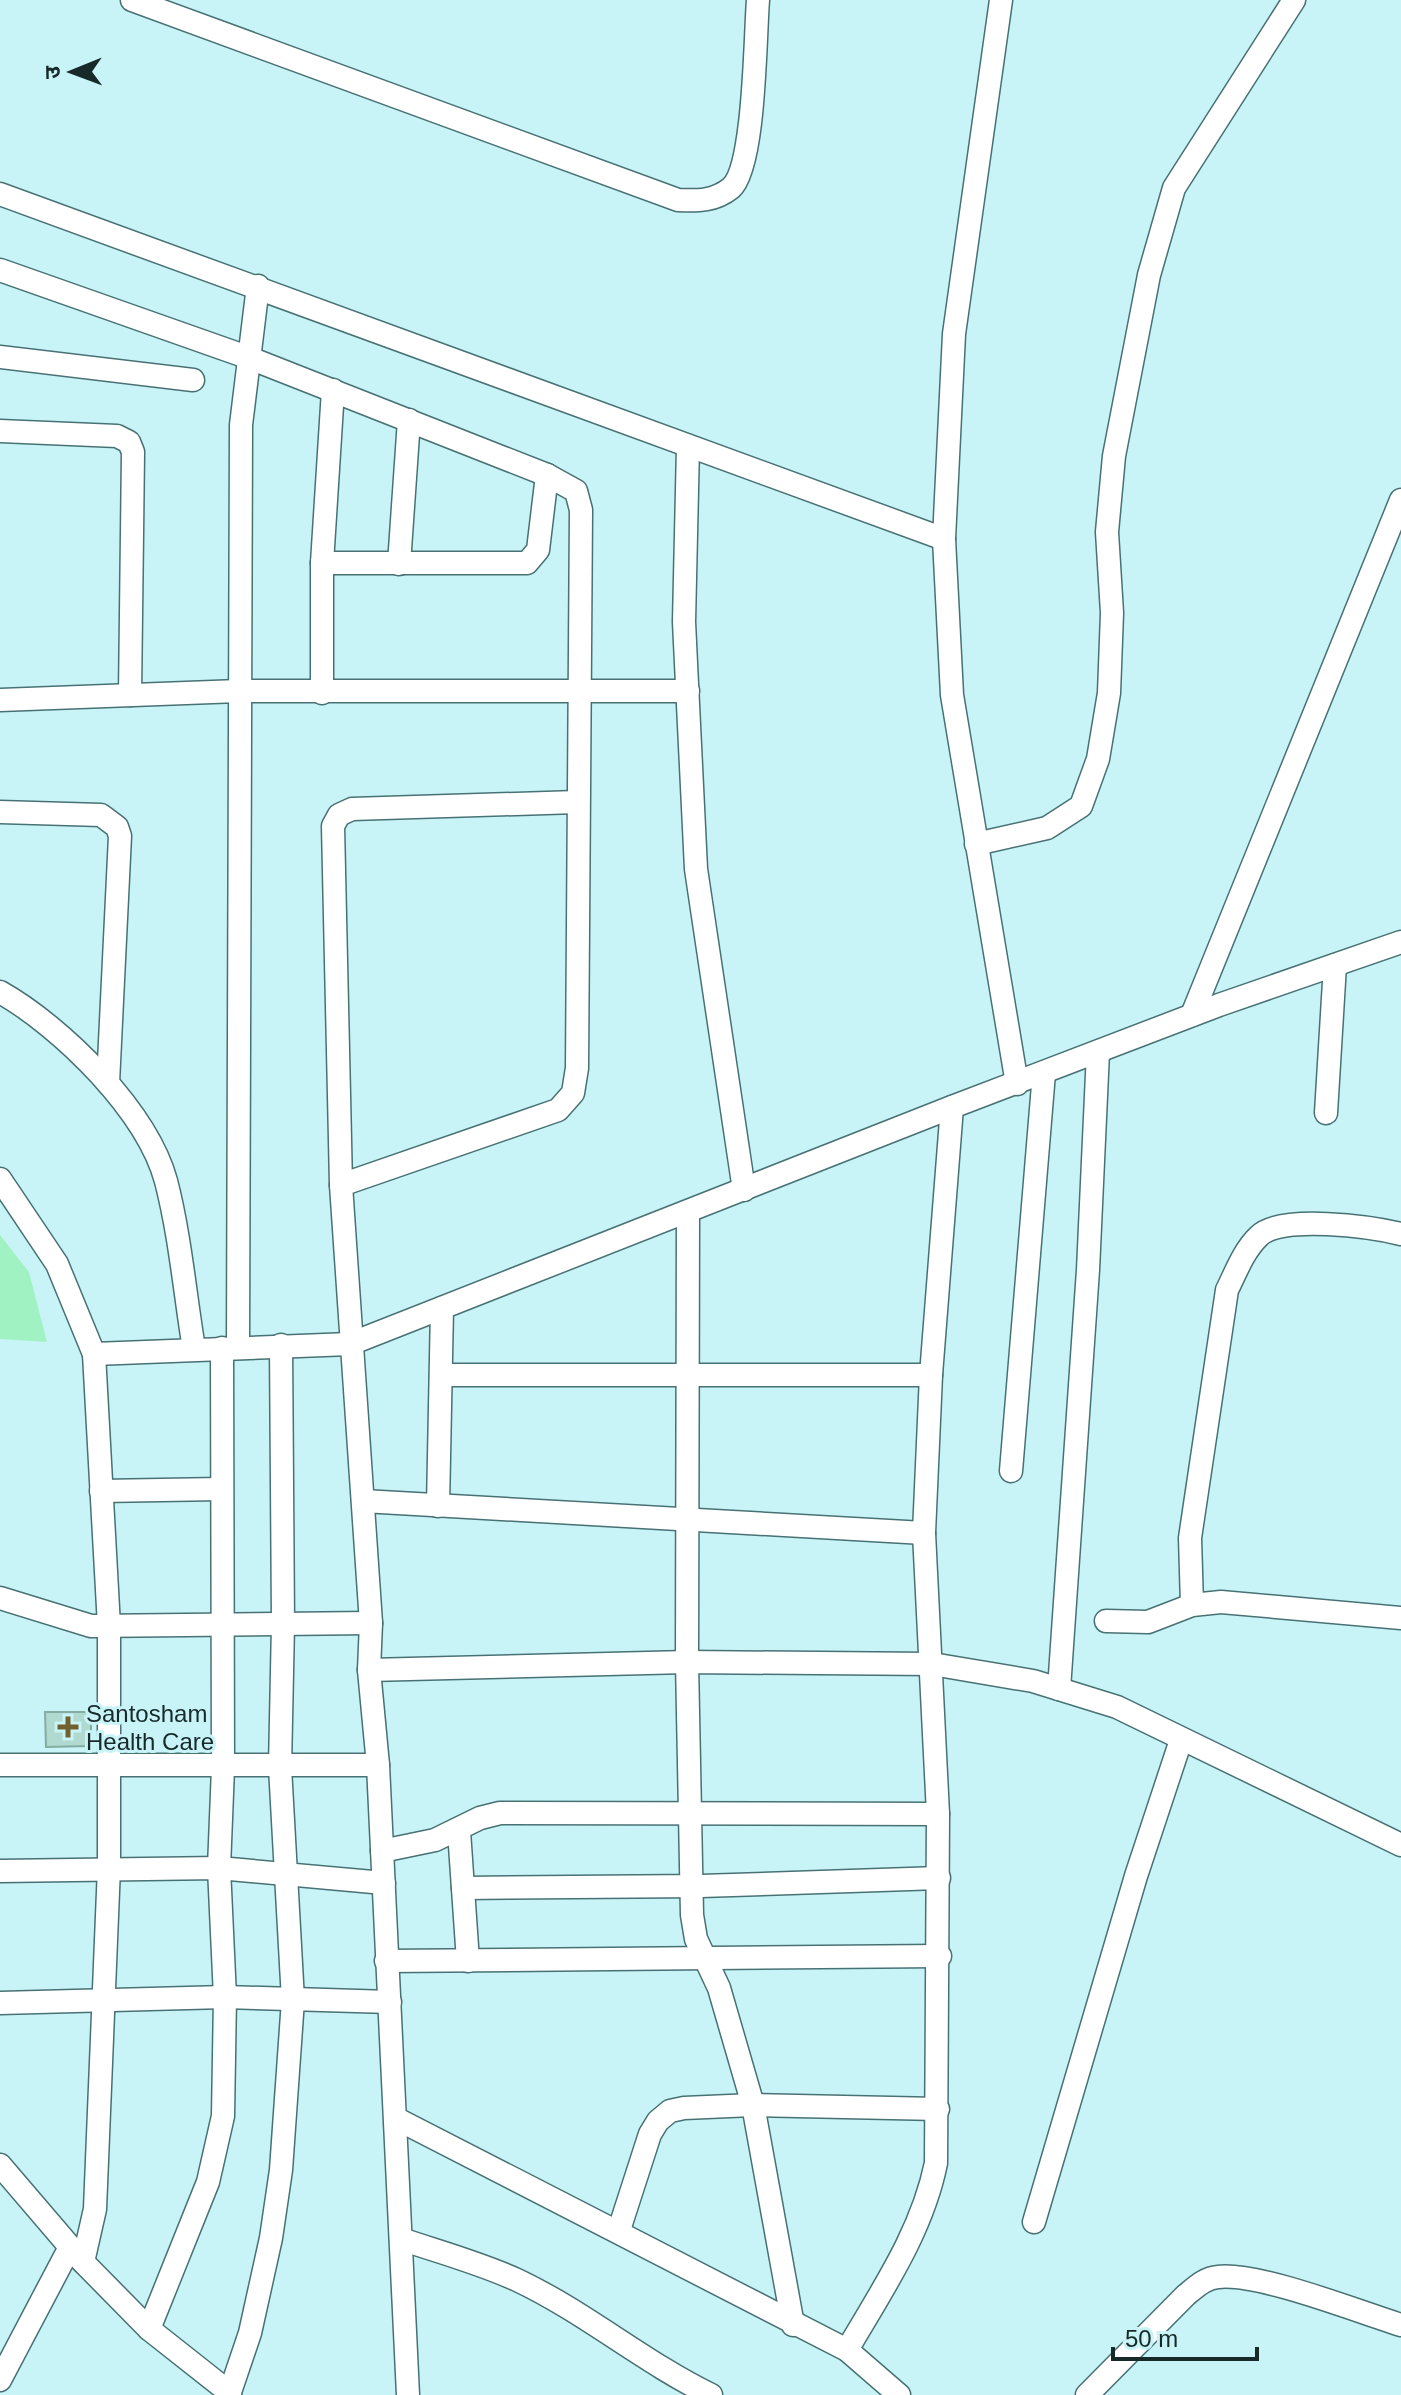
<svg xmlns="http://www.w3.org/2000/svg" width="1401" height="2395" font-family="Arial,'Noto Sans Devanagari',sans-serif">
<rect width="100%" height="100%" fill="#c8f4f7"/>
<path fill="#a1f2c2" d="M0 1235 29 1272 47 1342 0 1339Z"/>
<path fill="#b0d9d0" stroke="#84aca3" stroke-width="2" d="M45 1712H91V1746L46 1747Z"/>
<g fill="none" stroke-linecap="round" stroke-linejoin="round">
<defs>
<g id="minor">
<path d="M132 0 678 200C698 201 715 201 731 188 755 167 755 36 758 0"/>
<path d="M1001 0 954 334 944 539 952 695 1017 1084"/>
<path d="M0 194 944 539"/>
<path d="M0 270 247 357 547 475 576 491 581 510 577 1068 573 1093 558 1110 341 1185"/>
<path d="M0 357 193 380"/>
<path d="M0 431 117 436 129 442 133 452 130 695"/>
<path d="M688 446 684 622 696 869 744 1190"/>
<path d="M322 563H527L538 550 547 475"/>
<path d="M399 564 409 420"/>
<path d="M322 693V563L333 390"/>
<path d="M0 700 239 691H688"/>
<path d="M0 812 101 815 117 827 120 836 108 1083"/>
<path d="M976 844 1047 828 1081 806 1098 759 1109 693 1112 613 1107 532 1114 456 1149 275 1174 188 1294 0"/>
<path d="M0 992C62 1027 147 1111 166 1181 180 1235 185 1294 194 1349"/>
<path d="M1192 1015 1401 500"/>
<path d="M1326 1113 1335 965"/>
<path d="M0 1179 57 1264 94 1354 350 1344 952 1107 1219 1005 1401 942"/>
<path d="M688 1212 687 1662 692 1915 696 1939 719 1988 753 2105 793 2325"/>
<path d="M238 1347 241 425 258 286"/>
<path d="M441 1375H931"/>
<path d="M1011 1471 1044 1073"/>
<path d="M101 1491 221 1489"/>
<path d="M363 1501 924 1533"/>
<path d="M438 1506 442 1308"/>
<path d="M0 1598 91 1626 371 1623"/>
<path d="M1192 1605 1190 1538 1227 1290C1236 1272 1244 1250 1259 1236 1281 1214 1372 1227 1401 1234"/>
<path d="M1106 1621 1148 1622 1192 1605 1221 1602 1401 1618"/>
<path d="M369 1670 687 1662 932 1664 1033 1681 1117 1707 1401 1845"/>
<path d="M1059 1689 1088 1270 1098 1052"/>
<path d="M0 1765H378"/>
<path d="M459 1831 468 1961"/>
<path d="M382 1851 435 1840 480 1818 500 1813 938 1814"/>
<path d="M0 1871 219 1868 384 1883"/>
<path d="M463 1888 701 1886 939 1878"/>
<path d="M386 1961 940 1956"/>
<path d="M0 2003 225 1997 390 2002"/>
<path d="M397 2119 847 2350 899 2395"/>
<path d="M0 2165 83 2262 149 2329 230 2393"/>
<path d="M1034 2222 1136 1876 1181 1740"/>
<path d="M619 2230 650 2134 658 2121 670 2111 684 2108 753 2105 938 2109"/>
<path d="M401 2239C439 2252 480 2263 517 2280 585 2312 643 2362 711 2395"/>
<path d="M83 2262 95 2209 109 1867V1626L94 1354"/>
<path d="M149 2329 208 2182 223 2116 225 1997 219 1868 223 1768 222 1348"/>
<path d="M847 2350C882 2290 922 2232 936 2163L938 1814 924 1533 931 1375 952 1107"/>
<path d="M0 2380 70 2247"/>
<path d="M229 2395 250 2333 271 2238 281 2170 293 2000 280 1767 283 1624 281 1345"/>
<path d="M408 2395 378 1765 369 1670 371 1623 341 1185 333 826 339 815 352 809 577 802"/>
<path d="M1087 2395 1186 2295C1196 2287 1205 2278 1218 2277 1258 2272 1359 2312 1401 2325"/>
</g>
</defs>
<use href="#minor" stroke="#487174" stroke-width="25"/>
<use href="#minor" stroke="#fff" stroke-width="22"/>
</g>
<path fill="#71602e" stroke="#c8f4f7" stroke-width="3" d="M64 1715h8v8h8v8h-8v8h-8v-8h-8v-8h8z"/>
<g text-anchor="middle" dominant-baseline="central" stroke-width="6" stroke-linejoin="round" paint-order="stroke">
<g font-size="24" fill="#18292a" stroke="#c8f4f7" text-anchor="start">
<text x="86" y="1713">Santosham<tspan x="86" dy="28">Health Care</tspan></text>
</g>
</g>
<g transform="translate(72 72) rotate(269)" stroke="#c8f4f7" stroke-width="6" paint-order="stroke">
<path d="M0-6L14 30L0 20L-14 30Z" fill="#18292a"/>
<text y="-12" font-size="22" font-weight="bold" text-anchor="middle" fill="#18292a">उ</text>
</g>
<path d="M1113 2347v12h144v-12" fill="none" stroke="#18292a" stroke-width="4"/>
<text x="1125" y="2347" font-size="24" fill="#18292a" stroke="#c8f4f7" stroke-width="6" paint-order="stroke">50 m</text>
</svg>
